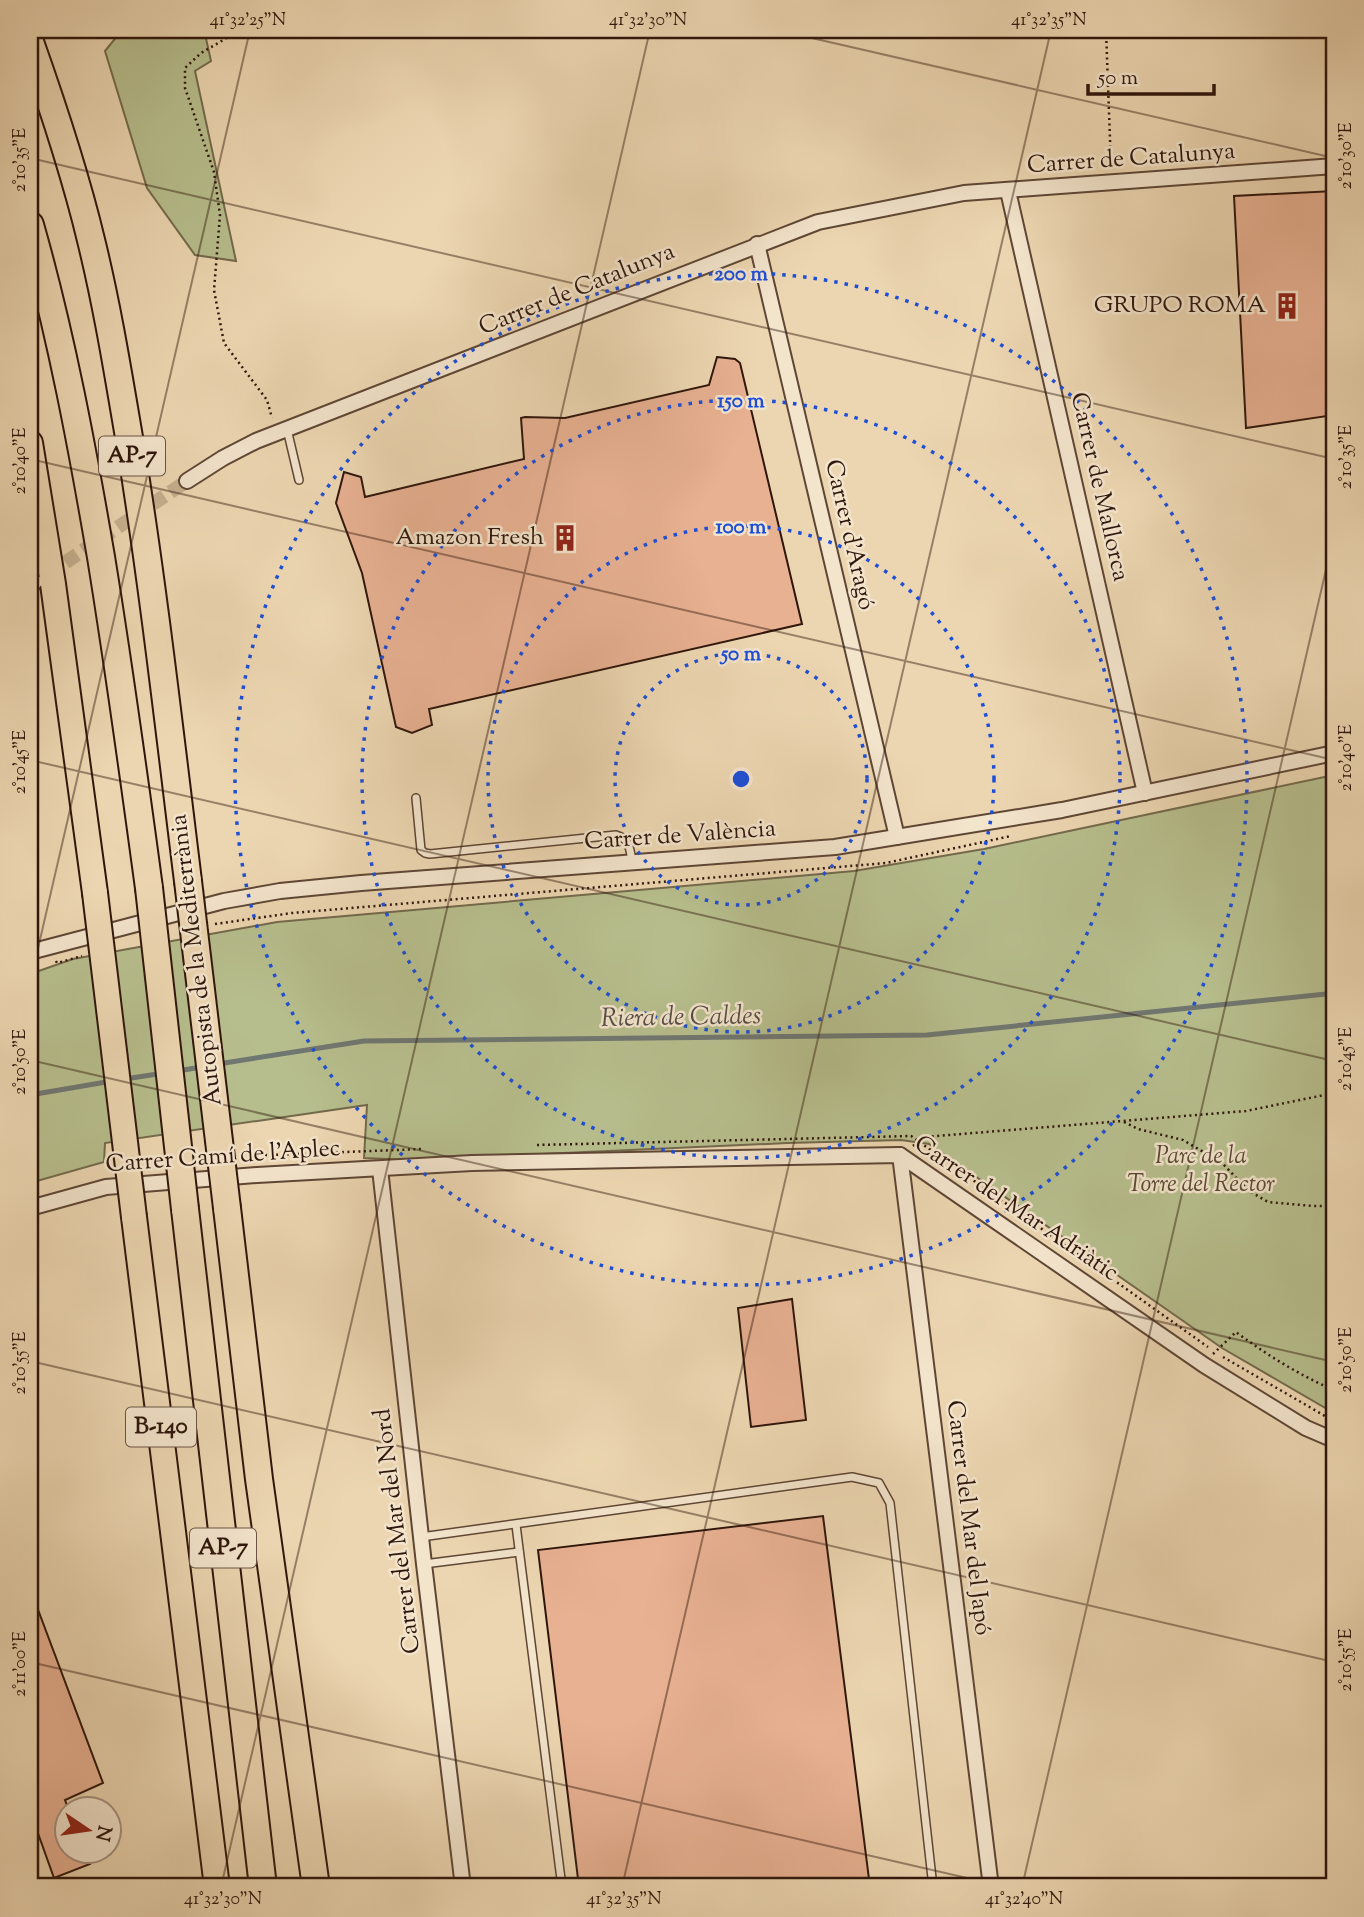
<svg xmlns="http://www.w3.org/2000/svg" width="1364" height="1917" font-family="'Sorts Mill Goudy',serif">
<rect width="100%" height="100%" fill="#ecd6b1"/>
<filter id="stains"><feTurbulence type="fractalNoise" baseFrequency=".00286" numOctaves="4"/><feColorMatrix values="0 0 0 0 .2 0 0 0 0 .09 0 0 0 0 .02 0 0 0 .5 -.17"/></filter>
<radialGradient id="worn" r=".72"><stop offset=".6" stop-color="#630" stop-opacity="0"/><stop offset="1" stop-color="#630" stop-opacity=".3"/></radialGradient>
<g fill="#b7be8d" stroke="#736a4c" stroke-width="2">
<path d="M122 30H207L205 34 211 61 195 71 236 261 195 255 147 188 105 51Z"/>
<path d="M1334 775V1413L1222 1348 929 1144 901 1140 787 1143 410 1160 364 1158 367 1105 105 1143 104 1162 30 1183V974L73 959 277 922 854 871 984 849Z"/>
</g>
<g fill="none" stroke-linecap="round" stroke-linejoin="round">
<g stroke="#707771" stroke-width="5">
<path d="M218 1064 364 1041 927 1035 1326 994 1334 991"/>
<path d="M177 1071 202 1067"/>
<path d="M125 1079 164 1073"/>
<path d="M30 1095 112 1081"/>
</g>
</g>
<g fill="#e8b192" stroke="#2f160c" stroke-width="2">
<path d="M1334 191V415L1246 428 1234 196Z"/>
<path d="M717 357 735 359 740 363 802 624 429 709 432 725 412 733 396 727 362 573 336 503 344 472 361 477 365 497 524 459 521 418 525 417 565 418 709 385Z"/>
<path d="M792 1299 806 1420 751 1427 738 1308Z"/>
<path d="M823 1516 870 1887H579L538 1550Z"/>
<path d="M30 1591H31L103 1783 65 1800 68 1808H66V1850H84L90 1864 54 1878 30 1811Z"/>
</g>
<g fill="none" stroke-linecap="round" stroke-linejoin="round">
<path stroke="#c6b090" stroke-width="14" stroke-dasharray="14 7" stroke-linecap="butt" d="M48 574 187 481"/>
<defs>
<g id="service">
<path d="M287 429 299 480"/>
<path d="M416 798 421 850 425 853 430 854 616 835C630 839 630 849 632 862"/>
<path d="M516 1525 562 1887"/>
<path d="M421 1537 852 1477 879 1483 890 1503 933 1887"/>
<path d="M424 1564 519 1552"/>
</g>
<g id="minor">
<path d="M1008 191 1145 793"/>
<path d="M757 244 897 837"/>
<path d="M187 481 223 458 256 441 818 222 964 193 1334 166"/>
<path d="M30 586 35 582"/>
<path d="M30 952 224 901 280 891 361 883 835 847 1062 810 1334 753"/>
<path d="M900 1155 991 1887"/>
<path d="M380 1169 424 1564 463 1887"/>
<path d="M30 1208 106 1187 257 1175 472 1163 900 1155 1204 1365 1306 1428 1334 1440"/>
</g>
<g id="trunk">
<path d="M30 443 53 584 95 893"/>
<path d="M134 1217 217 1887"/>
</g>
<g id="motorway">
<path d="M30 42C53 107 75 173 91 240 108 309 119 379 131 449 154 592 170 736 188 881"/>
<path d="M30 225C61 334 82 446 101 557 119 667 134 777 149 888"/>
<path d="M227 1208 259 1479 316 1887"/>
<path d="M185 1209 263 1887"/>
</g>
</defs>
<use href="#service" stroke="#5e4635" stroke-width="10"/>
<use href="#minor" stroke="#5e4635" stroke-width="18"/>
<use href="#trunk" stroke="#2f160c" stroke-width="28"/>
<use href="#motorway" stroke="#2f160c" stroke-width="30"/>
<g stroke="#2f160c" stroke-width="2.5" stroke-dasharray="2 3.5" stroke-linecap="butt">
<path d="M235 30 225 39 201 53 185 68V88L214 172 220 215 214 290 224 343 267 400 272 418"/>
<path d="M1106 30 1111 166"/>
<path d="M215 924 292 913 886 863 1011 836"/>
<path d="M56 961 57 963 82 956"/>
<path d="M1124 1122 1138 1129 1183 1140 1222 1163 1249 1191 1268 1202 1313 1206H1334"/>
<path d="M537 1145 911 1136 1208 1347"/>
<path d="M913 1146 924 1137 1246 1111 1334 1093"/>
<path d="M243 1156 422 1149"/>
<path d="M1213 1354 1236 1332C1267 1355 1299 1375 1334 1390"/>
<path d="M1223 1357 1332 1420"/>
</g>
<use href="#service" stroke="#f3e4cc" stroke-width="7"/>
<use href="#minor" stroke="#f3e4cc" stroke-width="14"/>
<use href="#trunk" stroke="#ecd6b1" stroke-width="24"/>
<use href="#motorway" stroke="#ecd6b1" stroke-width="26"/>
<defs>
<path id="trunk-bridge" d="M95 893 134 1217"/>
<g id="motorway-bridge">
<path d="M188 881 227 1208"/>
<path d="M149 888 185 1209"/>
</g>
</defs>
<use href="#trunk-bridge" stroke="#2f160c" stroke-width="28" stroke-linecap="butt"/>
<use href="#motorway-bridge" stroke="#2f160c" stroke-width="30" stroke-linecap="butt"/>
<use href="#trunk-bridge" stroke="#ecd6b1" stroke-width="24"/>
<use href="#motorway-bridge" stroke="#ecd6b1" stroke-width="26"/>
</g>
<path fill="none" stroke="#2f160c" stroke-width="2" stroke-opacity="0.45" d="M777 30 1334 158M30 158 1334 459M30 459 1334 760M30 760 1334 1061M30 983 250 30M30 1060 1334 1362M30 1361 1334 1662M30 1662 1006 1887M221 1887 650 30M622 1887 1051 30M1022 1887 1334 535"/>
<g fill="none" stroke="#1d4ed8" stroke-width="3.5" stroke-dasharray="3.5 7">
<circle cx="741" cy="779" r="126"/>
<circle cx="741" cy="779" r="253"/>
<circle cx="741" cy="779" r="379"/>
<circle cx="741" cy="779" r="506"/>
</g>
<defs>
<symbol id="building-bare" viewBox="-9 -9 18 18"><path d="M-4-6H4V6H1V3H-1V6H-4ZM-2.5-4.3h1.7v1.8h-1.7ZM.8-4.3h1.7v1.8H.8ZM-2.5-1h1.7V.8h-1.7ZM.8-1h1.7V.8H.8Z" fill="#8f2418" stroke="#f3e4cc" stroke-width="2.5" paint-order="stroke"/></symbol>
</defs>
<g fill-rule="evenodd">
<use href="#building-bare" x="1268" y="287" width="38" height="38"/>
<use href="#building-bare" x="546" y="519" width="38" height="38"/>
</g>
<g text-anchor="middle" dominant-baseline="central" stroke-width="5" stroke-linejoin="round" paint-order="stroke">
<g fill="#f3e4cc" stroke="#6a5446" stroke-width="2">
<rect x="99" y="436.5" width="66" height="39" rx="5"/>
<rect x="126" y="1407.5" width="70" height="39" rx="5"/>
<rect x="190" y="1528.5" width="66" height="39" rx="5"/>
</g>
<g font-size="23" font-weight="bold" fill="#2f160c">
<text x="132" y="456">AP-7</text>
<text x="161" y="1427">B-140</text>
<text x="223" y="1548">AP-7</text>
</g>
<g font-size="24" fill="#2f160c" stroke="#f3e4cc">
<text transform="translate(1131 159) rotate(-4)">Carrer de Catalunya</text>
<text transform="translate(577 290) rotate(-22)">Carrer de Catalunya</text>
<text transform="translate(1099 487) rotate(77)">Carrer de Mallorca</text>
<text transform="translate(849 535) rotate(77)">Carrer d'Aragó</text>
<text transform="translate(680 836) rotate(-4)">Carrer de València</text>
<text transform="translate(197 960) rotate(-97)">Autopista de la Mediterrània</text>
<text transform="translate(223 1157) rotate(-4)">Carrer Camí de l'Aplec</text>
<text transform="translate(1016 1209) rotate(34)">Carrer del Mar Adriàtic</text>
<text transform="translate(968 1518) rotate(83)">Carrer del Mar del Japó</text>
<text transform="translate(398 1531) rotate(-97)">Carrer del Mar del Nord</text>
</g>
<g font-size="24" fill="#2f160c" stroke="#f3e4cc" text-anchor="end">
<text x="1266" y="306">GRUPO ROMA</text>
<text x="544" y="538">Amazon Fresh</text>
</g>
<g font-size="24" font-style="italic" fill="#584833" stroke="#f3e4cc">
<text x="1201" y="1157">Parc de la<tspan x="1201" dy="28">Torre del Rector</tspan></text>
</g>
<g font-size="26" font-style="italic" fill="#554e47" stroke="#f3e4cc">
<text transform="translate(681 1018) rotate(-1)">Riera de Caldes</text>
</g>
</g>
<circle cx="741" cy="779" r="10" fill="#1d4ed8" stroke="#f3e4cc" stroke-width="3.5"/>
<g font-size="21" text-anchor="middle" font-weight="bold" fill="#1d4ed8" stroke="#f3e4cc" stroke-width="5" stroke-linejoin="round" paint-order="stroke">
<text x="741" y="280">200 m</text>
<text x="741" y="407">150 m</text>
<text x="741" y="533">100 m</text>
<text x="741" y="660">50 m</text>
</g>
<rect width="1364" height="1917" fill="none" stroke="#ecd6b1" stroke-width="77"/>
<g transform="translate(88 1830) rotate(103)"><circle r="33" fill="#f3e4cc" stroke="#a5927f" stroke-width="2"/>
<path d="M0-5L12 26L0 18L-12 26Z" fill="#8f2418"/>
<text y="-10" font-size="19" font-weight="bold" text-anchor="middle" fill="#2f160c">N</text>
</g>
<path d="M1088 84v10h126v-10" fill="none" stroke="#2f160c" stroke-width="3.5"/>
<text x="1098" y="84" font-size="21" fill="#2f160c" stroke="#f3e4cc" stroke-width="5" paint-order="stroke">50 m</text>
<rect x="38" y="38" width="1288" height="1840" fill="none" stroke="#2f160c" stroke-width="2.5"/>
<g font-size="18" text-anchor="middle" fill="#2f160c">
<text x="248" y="25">41°32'25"N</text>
<text x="648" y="25">41°32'30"N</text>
<text x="1049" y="25">41°32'35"N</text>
<text transform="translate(1345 156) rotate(-90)" y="6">2°10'30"E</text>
<text transform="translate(19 160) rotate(-90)" y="6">2°10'35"E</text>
<text transform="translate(1345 457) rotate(-90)" y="6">2°10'35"E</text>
<text transform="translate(19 461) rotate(-90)" y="6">2°10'40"E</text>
<text transform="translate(1345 758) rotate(-90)" y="6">2°10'40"E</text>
<text transform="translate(19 762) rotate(-90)" y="6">2°10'45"E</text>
<text transform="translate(1345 1059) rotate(-90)" y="6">2°10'45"E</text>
<text transform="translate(19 1062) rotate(-90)" y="6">2°10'50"E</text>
<text transform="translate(1345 1360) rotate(-90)" y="6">2°10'50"E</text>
<text transform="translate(19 1363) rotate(-90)" y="6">2°10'55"E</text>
<text transform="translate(1345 1660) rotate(-90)" y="6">2°10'55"E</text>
<text transform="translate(19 1664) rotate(-90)" y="6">2°11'00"E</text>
<text x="223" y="1904">41°32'30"N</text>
<text x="624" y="1904">41°32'35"N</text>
<text x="1024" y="1904">41°32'40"N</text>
</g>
<rect width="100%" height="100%" filter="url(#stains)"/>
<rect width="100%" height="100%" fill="url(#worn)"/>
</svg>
